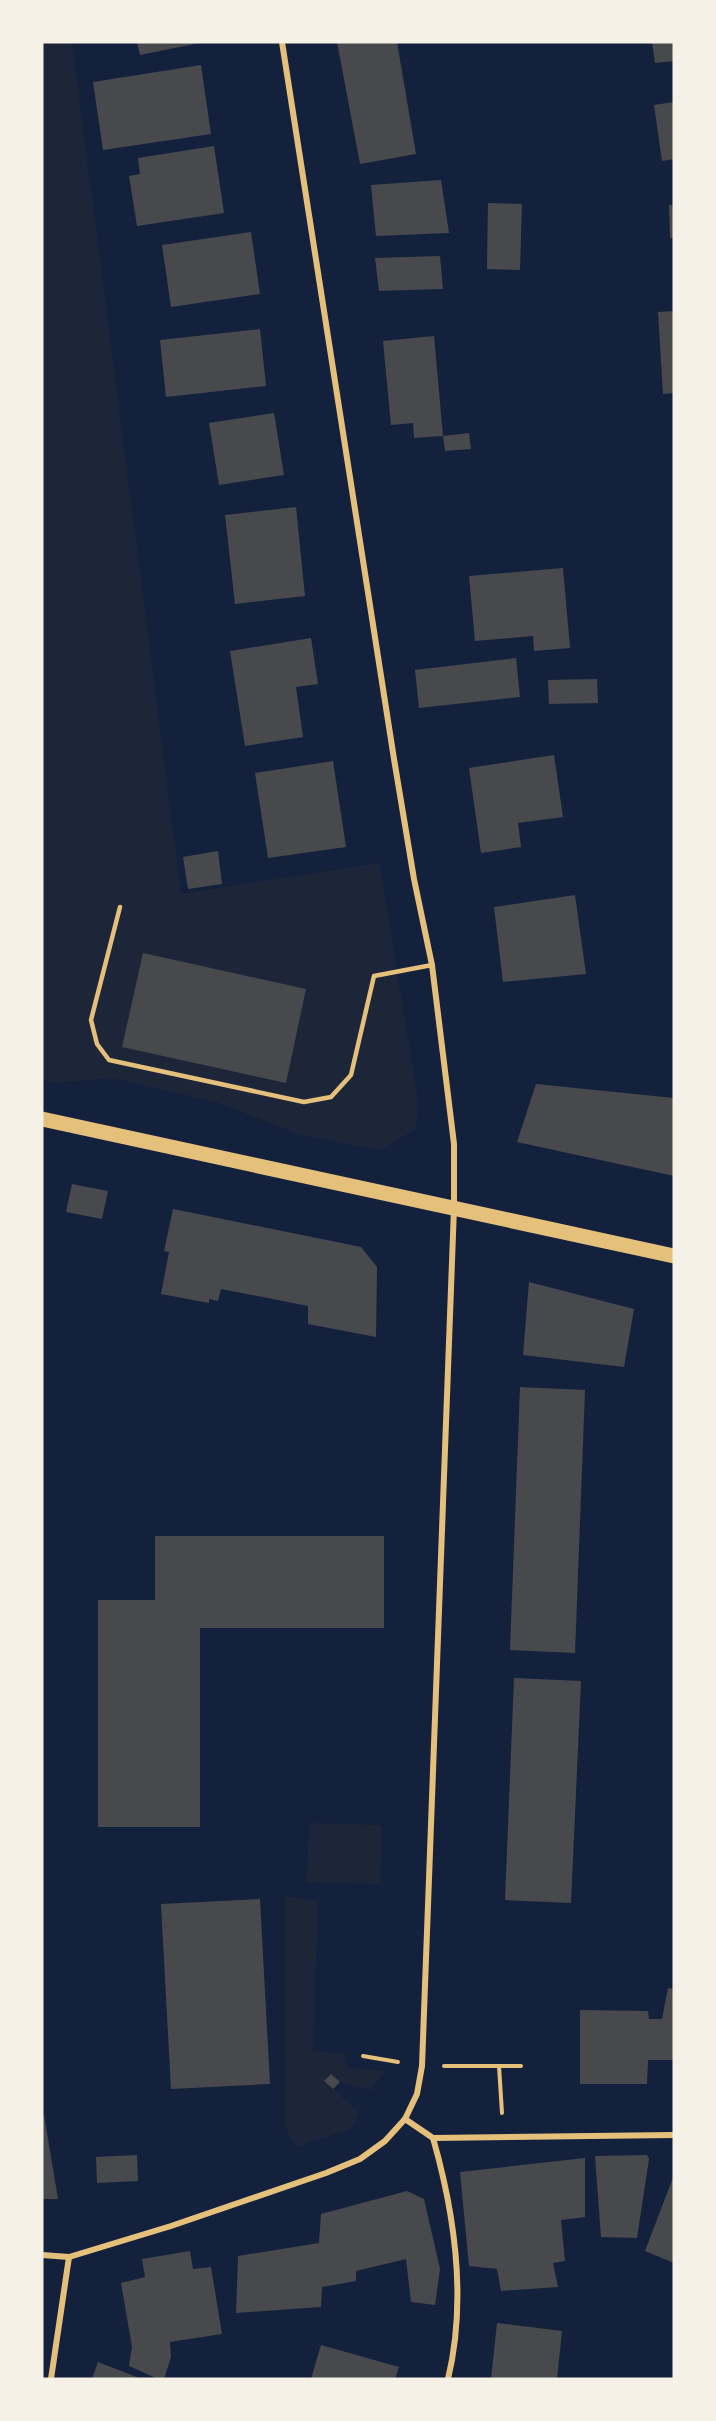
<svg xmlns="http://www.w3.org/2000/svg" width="716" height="2421" font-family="Mulish,sans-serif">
<rect width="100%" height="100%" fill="#14213d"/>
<g fill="#1d2539">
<path d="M42 42H72L181 894 379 863 418 1100 416 1129 380 1150 298 1134 216 1102 113 1078 55 1083 42 1080Z"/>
<path d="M309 1823 382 1825 380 1884 307 1882Z"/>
<path d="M285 1896 318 1901 313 2051 344 2054 348 2068 385 2071 371 2090 340 2082 331 2074 325 2081 359 2113 351 2129 296 2147 286 2129Z"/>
</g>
<g fill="#48494c">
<path d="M137 42H198L199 43 140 55Z"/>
<path d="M337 42H397L416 154 360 164Z"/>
<path d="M652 42H674V61L655 63Z"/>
<path d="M201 65 211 134 103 150 93 82Z"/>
<path d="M674 102V159L662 161 654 105Z"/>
<path d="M214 146 224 213 137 226 129 176 140 174 138 158Z"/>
<path d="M441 180 449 233 376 236 371 185Z"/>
<path d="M488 203 522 204 520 270 487 269Z"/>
<path d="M669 205H674V238H670Z"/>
<path d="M251 232 260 294 171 307 162 245Z"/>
<path d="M440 256 443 289 379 291 375 258Z"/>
<path d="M674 311V393L663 394 658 312Z"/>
<path d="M260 329 266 386 166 397 160 340Z"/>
<path d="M434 336 443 436 469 433 471 449 445 451 443 436 414 438 413 423 391 425 383 341Z"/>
<path d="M274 413 284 475 219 485 209 423Z"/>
<path d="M296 507 305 596 235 604 225 515Z"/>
<path d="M563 568 570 648 534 651 533 636 475 641 469 576Z"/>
<path d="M311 638 318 684 296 687 303 737 245 746 230 651Z"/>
<path d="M516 658 520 697 419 708 415 670Z"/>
<path d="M597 679 598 703 549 704 548 680Z"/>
<path d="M554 755 563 817 518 823 521 847 481 853 469 768Z"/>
<path d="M333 761 346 847 268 858 255 773Z"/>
<path d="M218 851 222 884 188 889 183 857Z"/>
<path d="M575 895 586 974 503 982 494 907Z"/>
<path d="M143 953 306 989 286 1083 122 1047Z"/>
<path d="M536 1084 674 1098V1176L517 1142Z"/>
<path d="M72 1184 108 1191 102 1219 66 1212Z"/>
<path d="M173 1209 361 1247 377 1267 376 1337 308 1324V1306L273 1299 221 1289 218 1301 209 1299V1303L161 1294 169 1252 164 1251Z"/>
<path d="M529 1282 634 1309 624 1367 523 1355Z"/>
<path d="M520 1387 585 1390 575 1653 510 1650Z"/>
<path d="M155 1536H384V1628H200V1827H98V1600H155Z"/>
<path d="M514 1678 581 1681 571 1903 505 1900Z"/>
<path d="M260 1899 270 2084 171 2089 161 1904Z"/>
<path d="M668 1988 674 1989V2060H648L647 2084H580V2010L648 2011 649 2019H662Z"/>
<path d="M331 2074 340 2082 333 2089 324 2081Z"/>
<path d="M42 2115H44L58 2199H42Z"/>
<path d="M137 2155 138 2181 97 2183 96 2157Z"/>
<path d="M647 2155 649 2159 637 2238 601 2237 595 2156Z"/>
<path d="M585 2158V2217L561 2220 565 2261 553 2263 558 2287 501 2291 497 2269 469 2266 460 2172Z"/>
<path d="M674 2175V2263L645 2251Z"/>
<path d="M407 2191 424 2199 440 2269 435 2305 411 2302 406 2259 356 2271V2281L322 2287 321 2307 236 2313 238 2256 319 2243 321 2214Z"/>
<path d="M190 2251 193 2269 211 2267 222 2334 170 2342 171 2357 164 2379H158L129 2366 132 2347 121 2283 145 2277 142 2259Z"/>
<path d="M497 2323 562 2331 557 2379H491Z"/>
<path d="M321 2345 399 2367 395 2379H311Z"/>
<path d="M98 2362 142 2379H92Z"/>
</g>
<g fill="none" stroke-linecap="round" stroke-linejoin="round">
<g stroke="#e5c07b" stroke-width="4">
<path d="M363 2056 398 2062"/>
<path d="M444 2066H521"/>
<path d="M499 2066 502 2113"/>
</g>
<path stroke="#e5c07b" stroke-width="4.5" d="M120 907 91 1020 97 1044 109 1060 304 1102 331 1097 351 1075 374 976 432 965"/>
<g stroke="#e5c07b" stroke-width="6">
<path d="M405 2119 433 2138 674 2135"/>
<path d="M433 2138C455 2215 467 2300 448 2379"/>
<path d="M42 2255 69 2257 171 2226 326 2173 360 2159 385 2141 405 2119 417 2094 422 2066 454 1208V1144L432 965 414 879 394 759 282 42"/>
<path d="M51 2379 69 2257"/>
</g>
<path stroke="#e5c07b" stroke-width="15" d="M42 1119 674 1256"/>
</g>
<rect width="716" height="2421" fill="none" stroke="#f6f1e7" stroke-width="87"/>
</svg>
